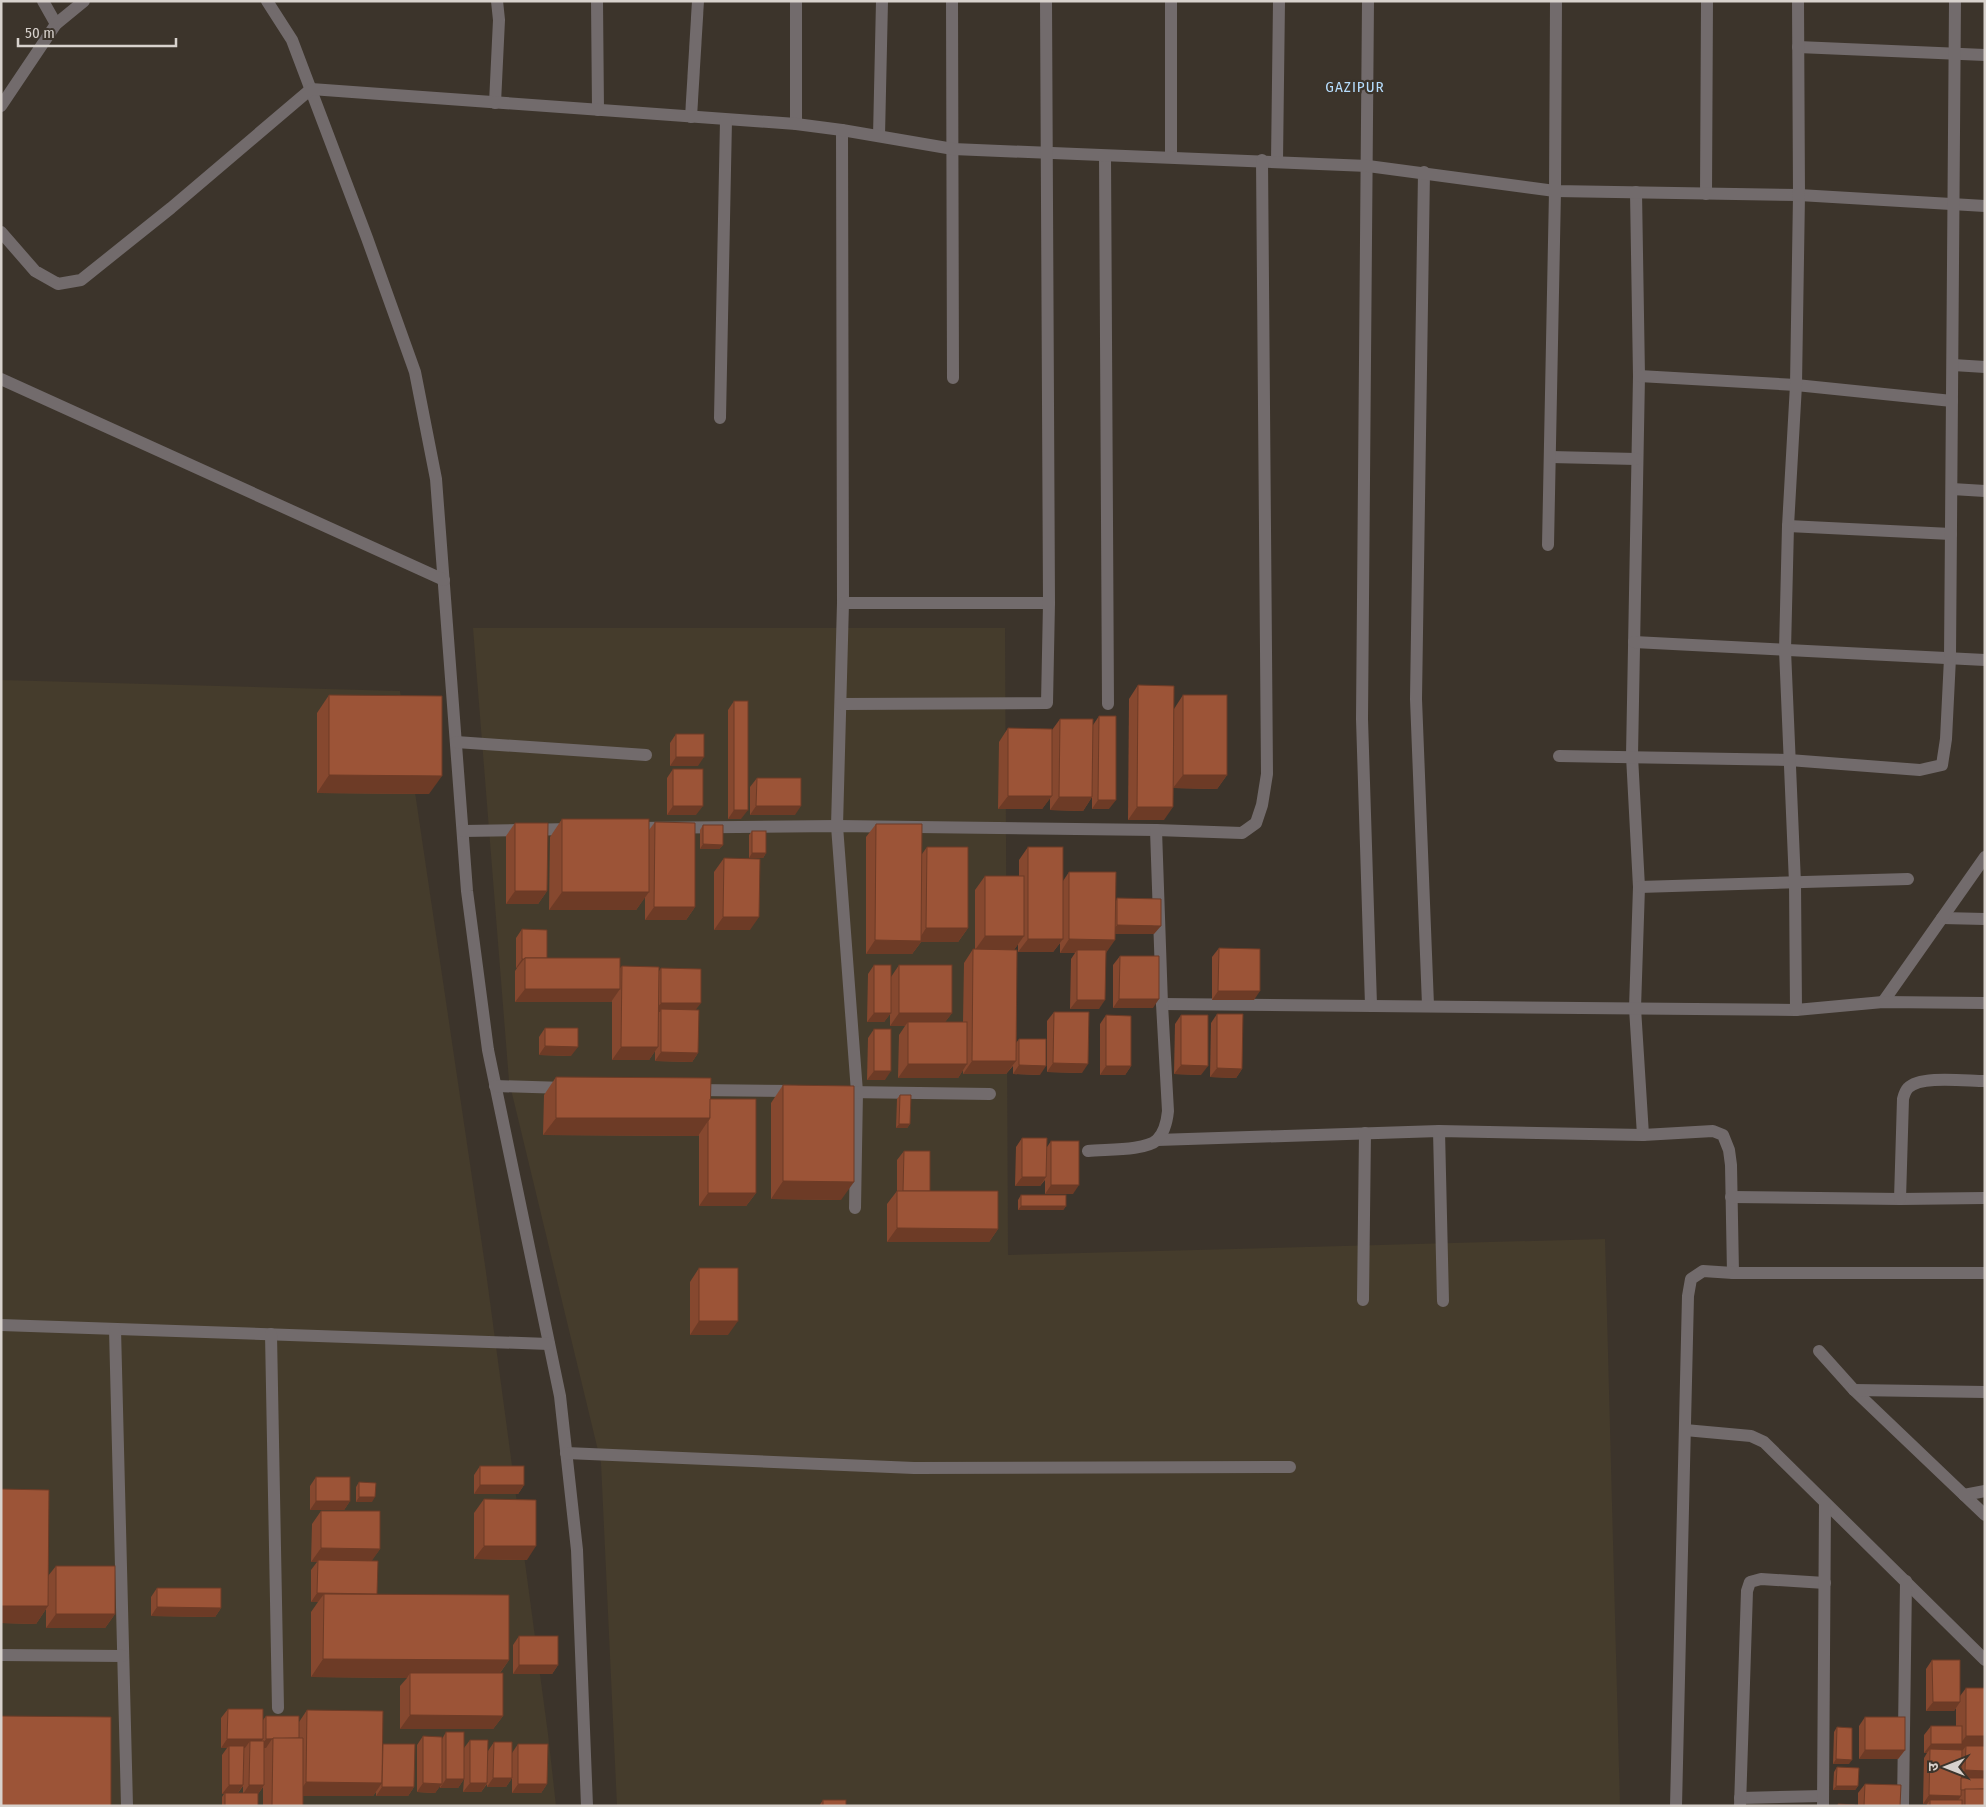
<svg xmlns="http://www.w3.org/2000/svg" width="1986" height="1807" font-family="'Fira Sans Condensed','Noto Sans Devanagari',sans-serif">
<rect width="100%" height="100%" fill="#3c342b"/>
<g fill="#453c2c">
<path d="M473 628H1005L1008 1255 1605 1239 1620 1806H617L601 1463 509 1081Z"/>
<path d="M1 680 400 691 486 1272 548 1734 556 1806H1Z"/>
</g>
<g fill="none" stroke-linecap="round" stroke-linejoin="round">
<g stroke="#726b6c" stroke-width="12">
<path d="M43 1 56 24"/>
<path d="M267 1 292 40 367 238 415 372 436 479 467 891 488 1050 560 1396 577 1550 587 1806"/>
<path d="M597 1 598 110"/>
<path d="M796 1V124"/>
<path d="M952 1 953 378"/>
<path d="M1368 1 1362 719 1371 1005"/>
<path d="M1798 47 1985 55"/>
<path d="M495 103 499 20 497 1"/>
<path d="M1 106 56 24 84 1"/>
<path d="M691 117 698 1"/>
<path d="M842 130 843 603 837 826 857 1092 855 1208"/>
<path d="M879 136 882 1"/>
<path d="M1105 156 1108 704"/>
<path d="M1171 156V1"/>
<path d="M1277 161 1279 1"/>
<path d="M1424 172 1416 699 1428 1005"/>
<path d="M1636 192 1639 376 1632 756 1639 887 1635 1008 1643 1135"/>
<path d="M1706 194 1707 1"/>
<path d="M1 232 35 271 58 284 81 280 171 208 311 89 796 124 842 130 953 149 1368 166 1555 191 1799 195 1985 206"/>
<path d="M1953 365 1985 367"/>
<path d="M1639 376 1796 385 1952 401"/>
<path d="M1 379 444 580"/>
<path d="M720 418 726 120"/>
<path d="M1551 457 1636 459"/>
<path d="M1952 489 1985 491"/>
<path d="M1788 526 1951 534"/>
<path d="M1548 545 1555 191 1556 1"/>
<path d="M843 603H1049"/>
<path d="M1634 642 1985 660"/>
<path d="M841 704 1047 703 1049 603 1046 1"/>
<path d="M456 742 646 755"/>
<path d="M1559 756 1789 760 1920 770 1942 765 1946 739 1950 658 1955 1"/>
<path d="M633 828 837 826 1156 830 1242 833 1256 823 1262 805 1267 774 1262 160"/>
<path d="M463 831 571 829"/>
<path d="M1639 887 1908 879"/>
<path d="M1942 918 1985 919"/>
<path d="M1883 1002 1985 857"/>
<path d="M1162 1004 1796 1010 1883 1002 1985 1003"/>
<path d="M1796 1010 1795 883 1785 650 1788 526 1796 385 1799 195 1798 1"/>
<path d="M495 1086 565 1088"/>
<path d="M695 1090 795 1091"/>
<path d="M848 1092 990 1094"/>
<path d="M1439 1131 1443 1301"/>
<path d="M1157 1140 1439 1131 1643 1135 1713 1131 1723 1135 1729 1150 1731 1165 1733 1273"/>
<path d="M1088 1151C1105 1149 1145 1151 1157 1140 1165 1132 1167 1121 1168 1111L1162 1004 1156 830"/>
<path d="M1731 1197 1900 1199 1985 1198"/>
<path d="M1900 1199 1903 1099C1904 1095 1905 1091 1908 1088 1920 1075 1966 1081 1985 1081"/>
<path d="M1363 1300 1365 1133"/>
<path d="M1 1325 549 1344"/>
<path d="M115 1329 127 1806"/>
<path d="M271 1334 278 1708"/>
<path d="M1819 1351 1854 1390 1985 1515"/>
<path d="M1854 1390 1985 1392"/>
<path d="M1685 1430 1751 1436 1764 1442 1985 1660"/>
<path d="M566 1453 914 1468 1290 1467"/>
<path d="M1964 1495 1985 1491"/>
<path d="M1 1655 123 1656"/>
<path d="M1740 1798 1823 1796"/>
<path d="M1676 1806 1688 1296 1691 1279 1703 1271 1733 1273H1985"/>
<path d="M1740 1806 1747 1591 1750 1582 1761 1579 1825 1583"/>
<path d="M1823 1806 1825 1504"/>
<path d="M1903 1806 1906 1581"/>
</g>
</g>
<g fill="#86482f" fill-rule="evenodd">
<path d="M1138 685 1164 820H1128L1129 699Z"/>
<path d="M329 695 429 794 317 793V713Z"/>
<path d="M1183 695 1227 775 1217 789 1173 788 1174 709Z"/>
<path d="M734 701 741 819H728V710Z"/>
<path d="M1099 716 1109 809H1092V797L1083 811 1050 810V798L1042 809H998L999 742 1008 728 1052 730 1060 719 1093 725Z"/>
<path d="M676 734 698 766H670V743Z"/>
<path d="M673 769 696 815H667V778Z"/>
<path d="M757 778 795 815H750V787Z"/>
<path d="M562 819 649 830 655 822 695 907 686 920H645V897L636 910H549L550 837Z"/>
<path d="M515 823 547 891 538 904H506V836Z"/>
<path d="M876 824 922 854 927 847 968 928 958 942H921L912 954H866V837Z"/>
<path d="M703 825 723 845 719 849H700V830Z"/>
<path d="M752 831 766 853 763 858H749V835Z"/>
<path d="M1028 847 1063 881 1069 872 1116 901 1117 898 1154 934H1115L1106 953 1099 1009H1070L1071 959 1075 953H1060V943L1053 952H1018V944L1014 950 1016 1043 1019 1039 1040 1075 1013 1074V1066L1006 1074H963V1070L958 1078H898L899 1035 905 1026H890V1014L884 1022H867L868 974 874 965 891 977 899 965 952 1013 945 1022H963L964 963 973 949H975V890L985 876H1019V860Z"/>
<path d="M724 858 750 930H714V872Z"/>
<path d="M522 929 547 958 620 968 622 966 659 971 661 968 696 1010 698 1053 692 1062 655 1061V1051L649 1060H612V1001L611 1002H515V971L517 968H516V938Z"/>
<path d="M1219 948 1254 1000H1212V957Z"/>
<path d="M1120 956 1153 1008H1113V965Z"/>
<path d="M1054 1012 1082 1073 1047 1072V1021Z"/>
<path d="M1217 1014 1242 1069 1236 1078 1210 1077 1211 1023Z"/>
<path d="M1106 1015 1131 1066 1125 1075H1100V1024Z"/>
<path d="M1181 1015 1201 1075 1174 1074 1175 1024Z"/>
<path d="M545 1028 571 1056 539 1055V1037Z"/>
<path d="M874 1029 885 1080H867L868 1038Z"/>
<path d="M556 1077 710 1099 756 1193 746 1206H699V1135L698 1136 543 1135 544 1095Z"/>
<path d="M783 1085 841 1200 771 1199V1103Z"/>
<path d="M900 1095 910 1124 907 1128H896L897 1099Z"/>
<path d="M1022 1138 1047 1147 1051 1141 1073 1194H1045V1180L1040 1186H1015L1016 1147Z"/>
<path d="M904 1151 930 1191 998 1229 989 1242H887V1204L897 1191V1160Z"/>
<path d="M1021 1195 1066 1206 1063 1210H1018V1200Z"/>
<path d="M699 1268 728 1335H690V1282Z"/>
<path d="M480 1466 524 1485 518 1494H474V1475Z"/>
<path d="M316 1477 350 1501 344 1510H310V1486Z"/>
<path d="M359 1482 372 1502H356V1487Z"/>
<path d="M1 1489 48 1576 56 1566 115 1614 105 1628H46V1609L36 1624 1 1623Z"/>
<path d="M484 1499 527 1560 474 1559V1513Z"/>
<path d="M321 1511 380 1549 371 1561 377 1594 376 1595 509 1660 500 1673 503 1716 493 1729H400V1686L407 1678 311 1677V1612L318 1602H311V1570L317 1562H311L312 1524Z"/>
<path d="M157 1588 221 1608 215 1617 151 1616V1597Z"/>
<path d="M519 1636 558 1665 552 1674H513V1645Z"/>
<path d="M1932 1660 1960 1696 1966 1688 1985 1806H1926L1927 1804H1923L1924 1758 1927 1753H1924V1735L1931 1726H1956V1708L1954 1711H1926V1669Z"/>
<path d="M228 1709 263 1720 266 1716 299 1722 307 1710 383 1744 414 1787 408 1796H376V1792L373 1796H303V1806H263V1787L258 1794V1806H222V1797L224 1794H222V1755L227 1748H221V1718ZM243 1786V1793H238Z"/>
<path d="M1865 1717 1905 1750 1898 1759H1859V1726Z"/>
<path d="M1837 1727 1849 1764H1833L1834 1732Z"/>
<path d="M446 1732 464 1748 470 1740 488 1751 494 1742 512 1778 506 1787H487V1784L481 1792H463L464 1779 458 1788H440V1786L435 1793 417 1792V1745L423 1736 442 1739Z"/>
<path d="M518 1744 547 1784 541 1793H512V1753Z"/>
<path d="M1837 1767 1858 1786 1855 1790H1833L1834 1772Z"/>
<path d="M1865 1784 1900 1806H1858V1793Z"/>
<path d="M823 1800 846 1806H819Z"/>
</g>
<g fill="#6d3b26">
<path d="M676 757H704L698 766H670Z"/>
<path d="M329 775 442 776 429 794 317 793Z"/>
<path d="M1183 775H1227L1217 789 1173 788Z"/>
<path d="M1008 796H1052L1042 809H998Z"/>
<path d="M1059 797H1092L1083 811 1050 810Z"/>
<path d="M1098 800H1116L1109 809H1092Z"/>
<path d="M673 806H703L696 815H667Z"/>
<path d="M756 806H801L795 815H750Z"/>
<path d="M1137 807H1173L1164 820H1128Z"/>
<path d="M734 810H748L741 819H728Z"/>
<path d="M703 844 723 845 719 849H700Z"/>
<path d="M752 853H766L763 858H749Z"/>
<path d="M515 891H547L538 904H506Z"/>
<path d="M562 892H649L636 910H549Z"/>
<path d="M654 907H695L686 920H645Z"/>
<path d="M723 917H759L750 930H714Z"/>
<path d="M1117 925 1161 926 1154 934H1110Z"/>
<path d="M926 928H968L958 942H921L912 954H866L875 940 918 941Z"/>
<path d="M985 936H1024L1014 950H975Z"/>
<path d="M1028 939H1063L1053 952H1018Z"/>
<path d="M1069 939 1115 940 1106 953 1077 950 1075 953H1060Z"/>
<path d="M522 959H524L517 968H516Z"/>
<path d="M525 989H620L611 1002H515Z"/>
<path d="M1218 991H1260L1254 1000H1212Z"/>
<path d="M1119 999H1159L1153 1008H1113Z"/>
<path d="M1077 1000H1105L1099 1009H1070Z"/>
<path d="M661 1003H701L694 1012 661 1009 660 1012H654Z"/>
<path d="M874 1013H891L884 1022H867Z"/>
<path d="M899 1013H952L942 1026 908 1022 905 1026H890Z"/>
<path d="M545 1046 578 1047 571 1056 539 1055Z"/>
<path d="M621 1047H658L649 1060H612Z"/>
<path d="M661 1052 698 1053 692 1062 655 1061Z"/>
<path d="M972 1061H1016L1006 1074H963Z"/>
<path d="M1053 1063 1088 1064 1082 1073 1047 1072Z"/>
<path d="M908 1064H967L958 1078H898Z"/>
<path d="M1019 1065 1046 1066 1040 1075 1013 1074Z"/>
<path d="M1181 1065 1208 1066 1201 1075 1174 1074Z"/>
<path d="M1106 1066H1131L1125 1075H1100Z"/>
<path d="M1217 1068 1242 1069 1236 1078 1210 1077Z"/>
<path d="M874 1071H891L885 1080H867Z"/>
<path d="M556 1118H710L698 1136 543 1135Z"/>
<path d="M899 1124H910L907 1128H896Z"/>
<path d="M1022 1177H1046L1040 1186H1015Z"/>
<path d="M783 1181 854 1182 841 1200 771 1199Z"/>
<path d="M1051 1185H1079L1073 1194H1045Z"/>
<path d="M708 1193H756L746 1206H699Z"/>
<path d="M1021 1206H1066L1063 1210H1018Z"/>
<path d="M897 1228 998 1229 989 1242H887Z"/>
<path d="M699 1321H738L728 1335H690Z"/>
<path d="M480 1485H524L518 1494H474Z"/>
<path d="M359 1497H375L372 1502H356Z"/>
<path d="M316 1501H350L344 1510H310Z"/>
<path d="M484 1546H536L527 1560 474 1559Z"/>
<path d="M321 1548 380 1549 371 1562 318 1560 317 1562H311Z"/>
<path d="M317 1593 377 1594 371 1603 324 1594 318 1602H311Z"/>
<path d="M1 1606H48L36 1624 1 1623Z"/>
<path d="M157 1607 221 1608 215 1617 151 1616Z"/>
<path d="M56 1614H115L105 1628H46Z"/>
<path d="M323 1659 509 1660 496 1678 410 1673 407 1678 311 1677Z"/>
<path d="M519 1665H558L552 1674H513Z"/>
<path d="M1933 1702H1960L1954 1711H1926Z"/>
<path d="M410 1715 503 1716 493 1729H400Z"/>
<path d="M1966 1736H1985V1750L1966 1746 1963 1750 1930 1749 1927 1753H1924L1931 1744H1960Z"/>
<path d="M227 1739H263L256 1748 250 1741 245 1748H229V1746L227 1748H221Z"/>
<path d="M266 1739H272L266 1748H259Z"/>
<path d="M1865 1750H1905L1898 1759H1859Z"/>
<path d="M1836 1759 1852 1760 1849 1764H1833Z"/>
<path d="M1965 1770 1985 1771V1780L1959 1779Z"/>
<path d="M493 1778H512L506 1787H487Z"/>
<path d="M446 1779H464L458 1788H440Z"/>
<path d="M306 1782 382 1783 373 1796H297Z"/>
<path d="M423 1783 442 1784 435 1793 417 1792Z"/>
<path d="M470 1783H487L481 1792H463Z"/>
<path d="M518 1784H547L541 1793H512Z"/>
<path d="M229 1785H243L237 1794 225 1793 224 1794H222Z"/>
<path d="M249 1785H264L258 1794H243Z"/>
<path d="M1836 1786H1858L1855 1790H1833Z"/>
<path d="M382 1787H414L408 1796H376Z"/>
<path d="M1929 1795 1961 1796 1955 1805 1930 1800 1927 1804H1923Z"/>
</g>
<g fill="#9c5437" stroke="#6d3b26">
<path d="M1138 685 1174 686 1173 807H1137Z"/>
<path d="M329 695 442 696V776L329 775Z"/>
<rect x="1183" y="695" width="44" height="80"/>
<rect x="734" y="701" width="14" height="109"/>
<path d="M1099 716H1116V800H1098Z"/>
<path d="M1060 719H1093L1092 797H1059Z"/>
<path d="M1008 728 1052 729V796H1008Z"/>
<rect x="676" y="734" width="28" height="23"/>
<rect x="673" y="769" width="30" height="37"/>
<path d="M757 778H801V806H756Z"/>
<rect x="562" y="819" width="87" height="73"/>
<path d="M655 822 695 823V907H654Z"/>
<path d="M515 823H548L547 891H515Z"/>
<path d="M876 824H922L921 941 875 940Z"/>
<path d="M703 825H723V845L703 844Z"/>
<rect x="752" y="831" width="14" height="22"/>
<path d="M927 847H968V928H926Z"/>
<rect x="1028" y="847" width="35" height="92"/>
<path d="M724 858 760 859 759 917H723Z"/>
<path d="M1069 872H1116L1115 940 1069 939Z"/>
<rect x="985" y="876" width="39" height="60"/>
<path d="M1117 898 1161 899V926L1117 925Z"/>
<path d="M522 929 547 930V958H525L524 959H522Z"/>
<path d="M1219 948 1260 949V991H1218Z"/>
<path d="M973 949 1017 950 1016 1061H972Z"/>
<path d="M1077 950H1106L1105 1000H1077Z"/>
<path d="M1120 956H1159V999H1119Z"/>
<rect x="525" y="958" width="95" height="31"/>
<rect x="874" y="965" width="17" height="48"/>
<rect x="899" y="965" width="53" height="48"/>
<path d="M622 966 659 967 658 1047H621Z"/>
<path d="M661 968 701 969V1003H661Z"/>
<path d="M661 1009 699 1010 698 1053 661 1052Z"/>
<path d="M1054 1012H1089L1088 1064 1053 1063Z"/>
<path d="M1217 1014H1243L1242 1069 1217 1068Z"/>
<path d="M1106 1015 1131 1016V1066H1106Z"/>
<path d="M1181 1015H1208V1066L1181 1065Z"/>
<rect x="908" y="1022" width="59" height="42"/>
<path d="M545 1028H578V1047L545 1046Z"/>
<rect x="874" y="1029" width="17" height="42"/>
<path d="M1019 1039H1046V1066L1019 1065Z"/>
<path d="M556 1077 711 1078 710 1118H556Z"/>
<path d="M783 1085 854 1086V1182L783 1181Z"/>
<path d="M900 1095H911L910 1124H899Z"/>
<path d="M710 1099H756V1193H708V1121L710 1118Z"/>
<path d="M1022 1138H1047L1046 1177H1022Z"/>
<rect x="1051" y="1141" width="28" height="44"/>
<path d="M904 1151H930V1191H903Z"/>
<path d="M897 1191H998V1229L897 1228Z"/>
<rect x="1021" y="1195" width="45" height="11"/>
<rect x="699" y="1268" width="39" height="53"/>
<rect x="480" y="1466" width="44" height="19"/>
<rect x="316" y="1477" width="34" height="24"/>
<path d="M359 1482 376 1483 375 1497H359Z"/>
<path d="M1 1489 49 1490 48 1606H1Z"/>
<path d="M484 1499 536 1500V1546H484Z"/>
<path d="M321 1511H380V1549L321 1548Z"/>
<path d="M318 1560 378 1561 377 1594 317 1593Z"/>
<rect x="56" y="1566" width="59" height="48"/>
<path d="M157 1588H221V1608L157 1607Z"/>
<path d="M324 1594 509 1595V1660L323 1659Z"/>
<rect x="519" y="1636" width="39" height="29"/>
<path d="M1932 1660H1960V1702H1933Z"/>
<path d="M410 1673H503V1716L410 1715Z"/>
<rect x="1966" y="1688" width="19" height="48"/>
<path d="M228 1709H263V1739H227Z"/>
<path d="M307 1710 383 1711 382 1783 306 1782Z"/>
<path d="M1 1716 111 1717V1806H1Z"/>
<path d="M266 1716H299V1738L266 1739Z"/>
<rect x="1865" y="1717" width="40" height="33"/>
<rect x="1931" y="1726" width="31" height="18"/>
<path d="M1837 1727 1852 1728V1760L1836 1759Z"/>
<rect x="446" y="1732" width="18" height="47"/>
<path d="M423 1736 442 1737V1784L423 1783Z"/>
<path d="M273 1738H303V1806H272Z"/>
<path d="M470 1740H488L487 1783H470Z"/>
<path d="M250 1741H264V1785H249Z"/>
<path d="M494 1742H512V1778H493Z"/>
<path d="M383 1744H415L414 1787H382Z"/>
<path d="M518 1744H548L547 1784H518Z"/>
<path d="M229 1746H244L243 1785H229Z"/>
<path d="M1966 1746H1985V1771L1965 1770Z"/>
<path d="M1930 1749 1962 1750 1961 1796 1929 1795Z"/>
<path d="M1837 1767 1859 1768 1858 1786H1836Z"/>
<path d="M1961 1778H1985V1789L1961 1790Z"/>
<path d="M1865 1784 1901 1785 1900 1806H1864Z"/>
<rect x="1965" y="1789" width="20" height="17"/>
<rect x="225" y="1793" width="33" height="13"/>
<rect x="823" y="1800" width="23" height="6"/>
<rect x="1930" y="1800" width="32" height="6"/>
<path d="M1838 1804 1855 1805V1806H1838Z"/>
</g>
<g text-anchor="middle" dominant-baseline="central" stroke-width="4.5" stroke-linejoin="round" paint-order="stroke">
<g font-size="15" letter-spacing="1" fill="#b6ddfd" stroke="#3c342b">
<text x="1355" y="87">GAZIPUR</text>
</g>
</g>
<rect width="1986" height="1807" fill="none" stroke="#d8d2cd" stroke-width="5"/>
<g transform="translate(1946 1767) rotate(270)" stroke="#3c342b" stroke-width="4" paint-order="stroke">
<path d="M0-4L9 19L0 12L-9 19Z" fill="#d8d2cd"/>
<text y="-8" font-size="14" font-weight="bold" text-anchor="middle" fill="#d8d2cd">उ</text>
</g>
<path d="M18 38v8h158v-8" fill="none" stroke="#d8d2cd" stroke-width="2.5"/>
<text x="25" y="38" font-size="15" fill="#d8d2cd" stroke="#3c342b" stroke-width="4" paint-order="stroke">50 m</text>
</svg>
